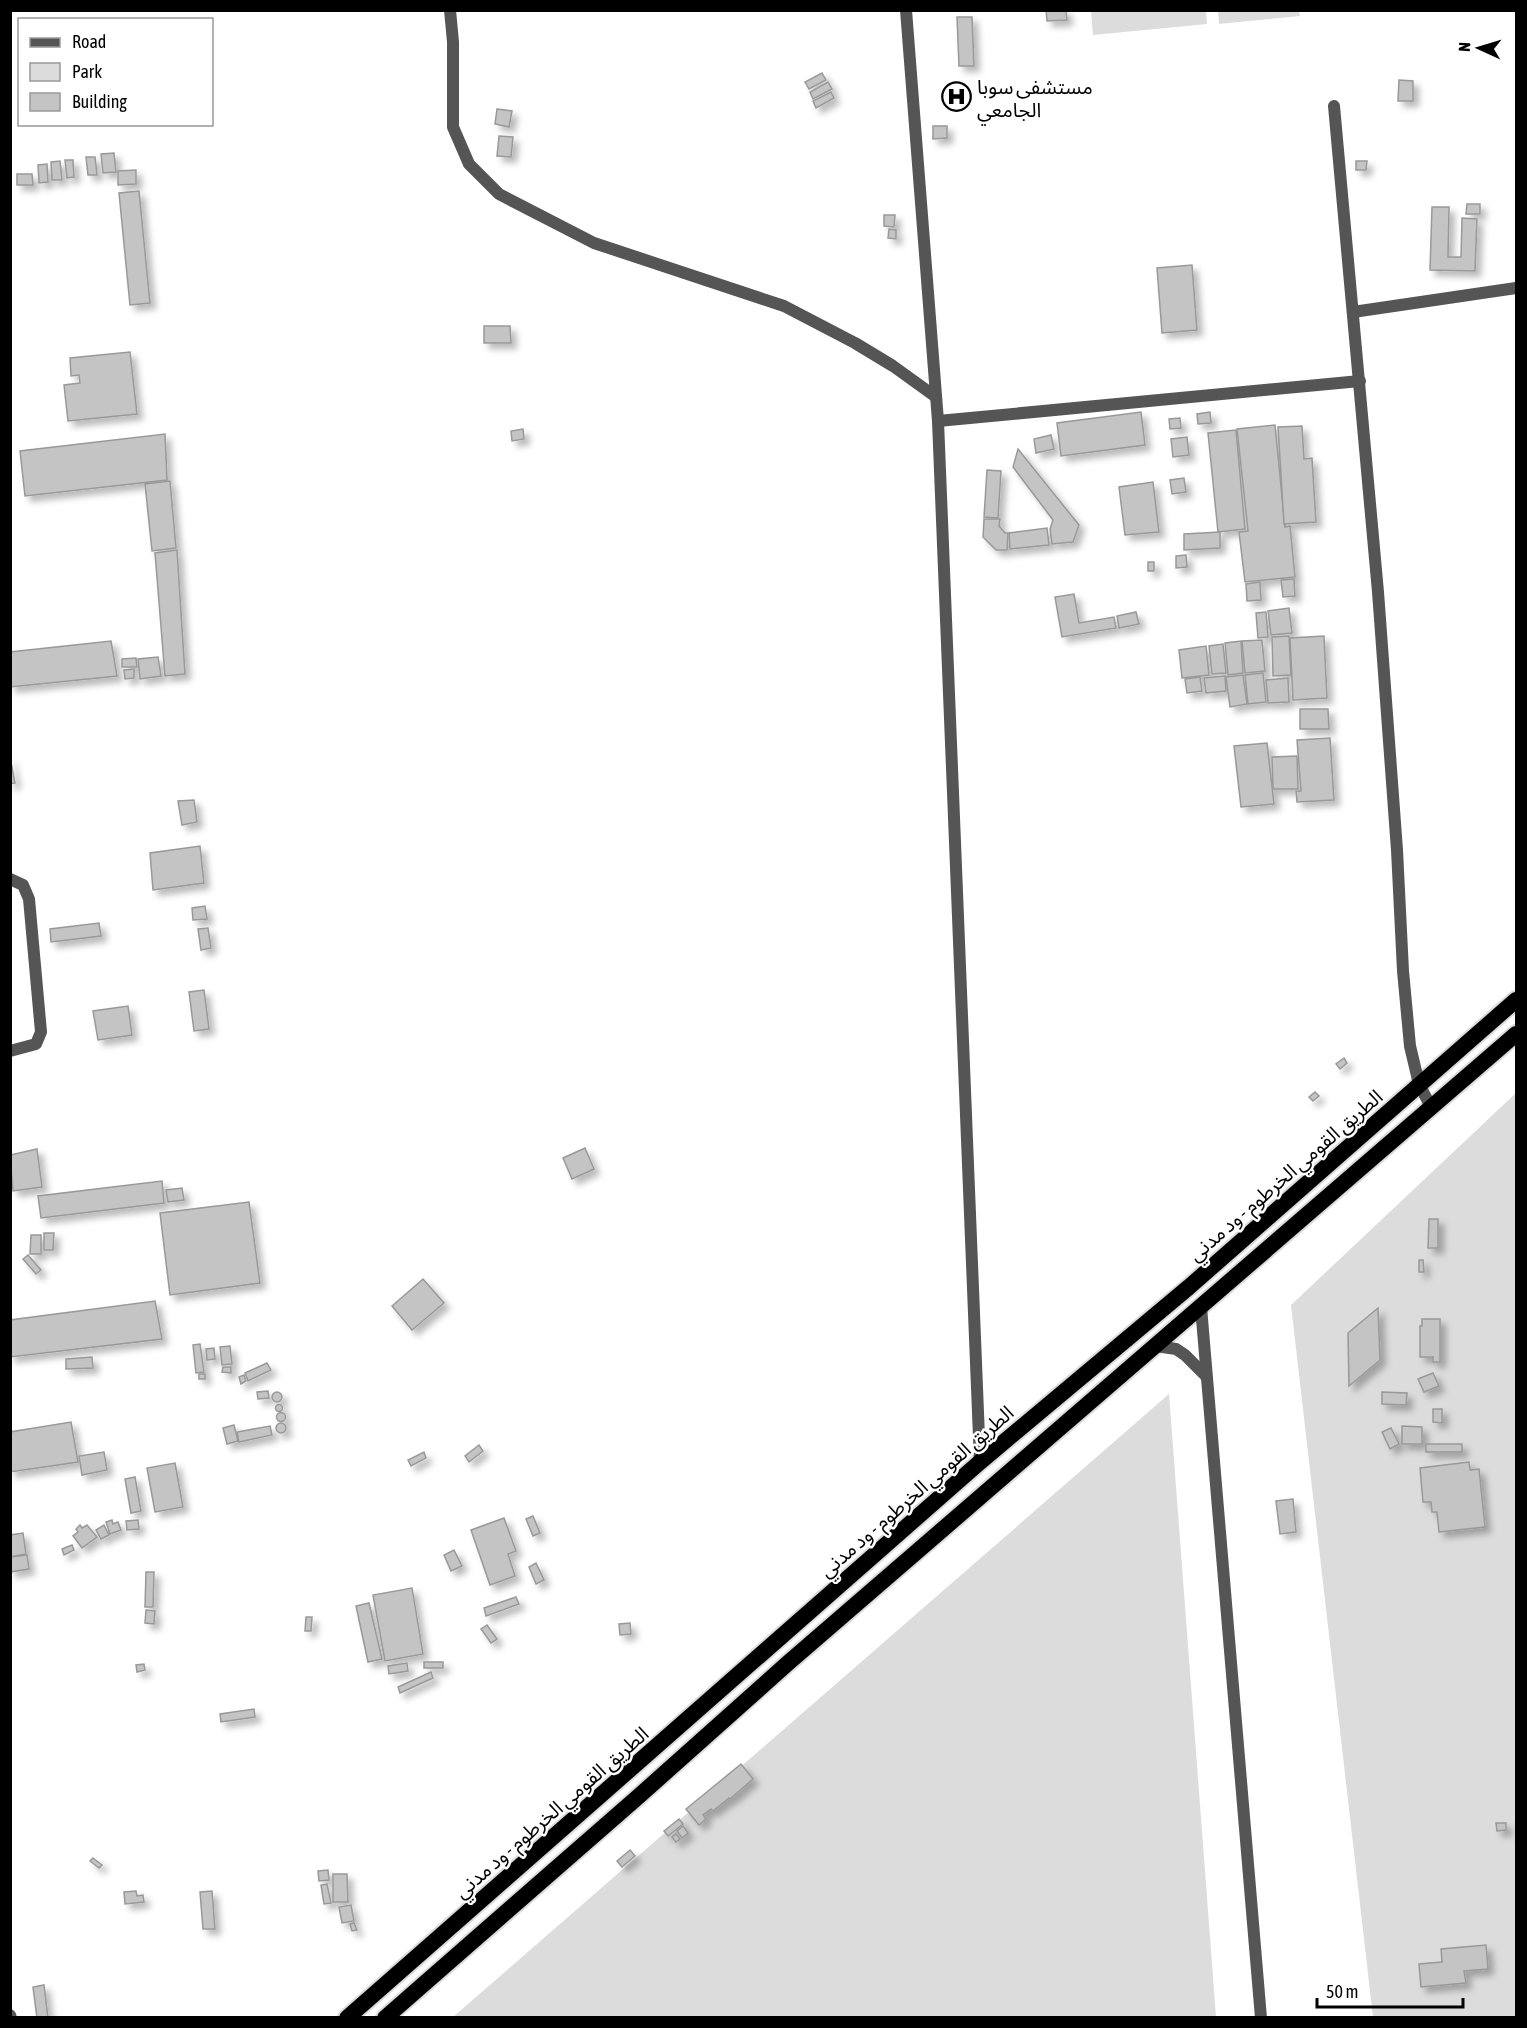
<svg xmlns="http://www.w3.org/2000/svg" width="1527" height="2028" font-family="'Asap Condensed','Noto Sans Arabic',sans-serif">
<defs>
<filter id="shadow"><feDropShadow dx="5.5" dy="5.5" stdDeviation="3" flood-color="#0004"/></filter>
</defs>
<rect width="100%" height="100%" fill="#fff"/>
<g fill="#dcdcdc">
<path d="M1091 11H1206L1207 24 1093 35Z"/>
<path d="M1218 11H1299L1300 16 1219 24Z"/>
<path d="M1516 1093V2017H1373L1291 1305Z"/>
<path d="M1169 1394 1216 2017H453Z"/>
</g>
<g fill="#c4c4c4" stroke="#999" stroke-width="1.5" filter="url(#shadow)">
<path d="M1046 10H1066L1067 20 1047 21Z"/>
<path d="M957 17H972L974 66H959Z"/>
<path d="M822 73 826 80 809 89 805 82Z"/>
<path d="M1399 80 1413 81V101H1398Z"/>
<path d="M828 82 832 89 813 99 810 92Z"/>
<path d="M831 92 834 98 816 108 813 101Z"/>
<path d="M497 109 512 111 509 127 495 124Z"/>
<path d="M933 126H947V138L933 139Z"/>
<path d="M499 136 513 137 511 157 497 156Z"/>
<path d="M114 153 116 172 103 173 101 154Z"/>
<path d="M86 157H95L97 175H88Z"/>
<path d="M65 160H73L74 177 67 178Z"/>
<path d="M60 161 62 180H52L51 162Z"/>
<path d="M1356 161H1367L1366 170H1356Z"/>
<path d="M47 164 48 182 39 183 38 165Z"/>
<path d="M136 170V184L118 185V171Z"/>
<path d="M17 174H32L33 185H17Z"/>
<path d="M139 191 150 303 130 305 119 193Z"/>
<path d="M1467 204H1480V214H1466Z"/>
<path d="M1432 207H1449L1448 257H1461L1462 218 1477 219 1475 271 1430 270Z"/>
<path d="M884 215H895L894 227 884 226Z"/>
<path d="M889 229 896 230V239L888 238Z"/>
<path d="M1192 265 1197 330 1162 333 1157 268Z"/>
<path d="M484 326H510L511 343H484Z"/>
<path d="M130 352 137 414 68 421 64 385 80 383 79 375 71 376 70 358Z"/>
<path d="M1141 412 1145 445 1061 456 1057 423Z"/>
<path d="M1210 412 1211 423 1198 424 1197 414Z"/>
<path d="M1180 418 1181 428 1170 429 1169 419Z"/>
<path d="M1275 425 1285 527 1290 526 1295 577 1245 582 1239 532 1248 531 1237 429Z"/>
<path d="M1302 426 1304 459 1312 458 1316 522 1284 524 1278 427Z"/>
<path d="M523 429 524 439 512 441 511 431Z"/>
<path d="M1236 430 1245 529 1218 532 1208 433Z"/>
<path d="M165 434 167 480 25 496 20 451Z"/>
<path d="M1051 435 1054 449 1036 453 1034 439Z"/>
<path d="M1187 437 1189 455 1173 457 1171 439Z"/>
<path d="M1018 449 1079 525 1073 542 1052 544 1050 529 1053 520 1013 467Z"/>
<path d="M987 470 1001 471 998 518 984 517Z"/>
<path d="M1184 478 1186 492 1172 494 1170 480Z"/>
<path d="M170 481 176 548 152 551 145 484Z"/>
<path d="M1153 482 1159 532 1125 535 1119 487Z"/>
<path d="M984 519H1000L999 526 1005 533H1008L1007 550H996L983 537Z"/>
<path d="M1047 528 1049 545 1010 549 1009 533Z"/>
<path d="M1220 532V548L1184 550V534Z"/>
<path d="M177 550 185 674 165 676 155 553Z"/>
<path d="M1186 555 1187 567 1176 568V556Z"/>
<rect x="1148" y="562" width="6" height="9"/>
<path d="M1294 579 1295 596 1283 597 1281 580Z"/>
<path d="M1260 582 1261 600 1247 601 1246 584Z"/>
<path d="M1074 594 1079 623 1114 617 1116 628 1062 637 1055 597Z"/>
<path d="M1289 608 1292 633 1271 635 1268 611Z"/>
<path d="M1136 612 1139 624 1119 628 1117 616Z"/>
<path d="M1266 612 1268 637 1258 638 1256 613Z"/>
<path d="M1289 636 1291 675 1273 676 1272 637Z"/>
<path d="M1324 636 1327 698 1293 700 1290 638Z"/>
<path d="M1262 640 1265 671 1245 673 1242 641Z"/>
<path d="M111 641 117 676 10 687V652Z"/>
<path d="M1241 641 1243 673 1228 675 1225 643Z"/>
<path d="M1223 644 1226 673 1212 674 1209 646Z"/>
<path d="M1206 646 1209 675 1182 678 1179 650Z"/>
<path d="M158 657 161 676 140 679 138 659Z"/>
<path d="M136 658 137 667H122V659Z"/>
<path d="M134 669V678L125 679 124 670Z"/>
<path d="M1263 673 1266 702 1248 704 1245 675Z"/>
<path d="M1243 675 1247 704 1230 707 1226 677Z"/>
<path d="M1225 676 1226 691 1206 693 1204 678Z"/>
<path d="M1200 677 1202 691 1187 693 1185 679Z"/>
<path d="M1288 678 1289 702 1268 703 1266 680Z"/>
<path d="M1300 709H1328L1329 729H1300Z"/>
<path d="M1330 738 1334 800 1297 802 1296 791H1301L1297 740Z"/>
<path d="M1267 743 1274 804 1241 807 1234 746Z"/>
<path d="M1297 756 1298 789H1273L1272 757Z"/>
<path d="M10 757 15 783 10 784Z"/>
<path d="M194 800 197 822 182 825 178 801Z"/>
<path d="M200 846 204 883 153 890 150 853Z"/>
<path d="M205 906 207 919 193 920 192 908Z"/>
<path d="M99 923 101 936 51 942 50 929Z"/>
<path d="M208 928 211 948 201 950 198 929Z"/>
<path d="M204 990 209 1029 194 1031 189 992Z"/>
<path d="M128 1006 132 1035 98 1040 93 1011Z"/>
<path d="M1344 1058 1347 1063 1340 1069 1336 1064Z"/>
<path d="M1315 1092 1319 1096 1313 1101 1309 1097Z"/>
<path d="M585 1148 594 1169 572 1179 563 1158Z"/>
<path d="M37 1149 42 1187 13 1191 10 1155Z"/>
<path d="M162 1181 164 1203 41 1218 38 1196Z"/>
<path d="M182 1188 184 1200 168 1202 166 1190Z"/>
<path d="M249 1202 260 1283 170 1295 160 1213Z"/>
<path d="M1429 1219H1438V1248H1428Z"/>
<path d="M44 1233H54L53 1250H44Z"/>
<path d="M31 1235H41V1254H30Z"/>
<path d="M28 1255 41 1270 36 1274 23 1259Z"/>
<path d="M1419 1260H1423L1424 1272H1419Z"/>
<path d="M423 1279 444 1303 412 1330 392 1306Z"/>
<path d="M155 1301 162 1339 10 1357V1320Z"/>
<path d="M1378 1308 1380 1360 1349 1386 1348 1333Z"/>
<path d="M1422 1319H1440V1362H1433V1357H1420V1326H1422Z"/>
<path d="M200 1344 204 1372 196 1373 193 1345Z"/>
<path d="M230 1346 232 1364 222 1365 220 1347Z"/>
<path d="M214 1348 215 1359 207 1360 206 1349Z"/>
<path d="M92 1357 93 1368 66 1369V1359Z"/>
<path d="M267 1363 271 1370 248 1381 245 1373Z"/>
<path d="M223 1367H231V1373L222 1372Z"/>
<path d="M1433 1373 1439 1386 1424 1392 1418 1379Z"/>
<rect x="199" y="1374" width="6" height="5"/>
<path d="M244 1375 246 1381 241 1384 239 1377Z"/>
<path d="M268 1391 269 1398 258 1399 257 1392Z"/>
<circle cx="277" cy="1397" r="5"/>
<path d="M1382 1392 1407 1393 1406 1405 1382 1404Z"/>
<circle cx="279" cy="1408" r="3.5"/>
<path d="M1433 1409H1442V1423L1433 1422Z"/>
<circle cx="281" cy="1417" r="4.5"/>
<path d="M71 1422 78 1462 10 1472V1432Z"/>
<circle cx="281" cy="1428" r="5"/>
<path d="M234 1425 238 1441 227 1444 223 1428Z"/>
<path d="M270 1426 272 1435 239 1442 237 1432Z"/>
<path d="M1402 1426 1422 1427V1444H1402Z"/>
<path d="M1391 1428 1399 1444 1390 1449 1382 1432Z"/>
<rect x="1426" y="1444" width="36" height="8"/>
<path d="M479 1445 483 1451 469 1462 465 1456Z"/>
<path d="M104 1452 107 1470 82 1475 79 1456Z"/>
<path d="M424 1452 426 1458 411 1466 408 1460Z"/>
<path d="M1469 1462 1470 1470 1479 1469 1485 1527 1439 1532 1437 1512H1432L1431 1502H1423L1420 1468Z"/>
<path d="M175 1463 183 1507 155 1512 147 1468Z"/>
<path d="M135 1477 141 1511 131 1513 125 1479Z"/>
<path d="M1293 1499 1296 1532 1280 1534 1276 1501Z"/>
<path d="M533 1516 540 1533 533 1536 526 1519Z"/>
<path d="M504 1518 516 1551 508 1554 515 1576 490 1585 471 1530Z"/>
<path d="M112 1520 113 1524 118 1522 121 1530 110 1534 106 1522Z"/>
<path d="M138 1520 139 1529 127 1530 126 1521Z"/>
<path d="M80 1525 82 1528 87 1525 97 1537 82 1548 73 1536 78 1532 76 1529Z"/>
<path d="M104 1525 109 1535 101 1539 96 1530Z"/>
<path d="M23 1533 26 1554 10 1557V1535Z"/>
<path d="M72 1545 74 1550 64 1555 62 1549Z"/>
<path d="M454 1550 462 1566 451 1571 444 1555Z"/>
<path d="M27 1555 29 1569 10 1572V1557Z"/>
<path d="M536 1563 544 1580 536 1584 529 1567Z"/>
<path d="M146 1572H154L153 1607H145Z"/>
<path d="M412 1588 423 1654 385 1661 373 1595Z"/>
<path d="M516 1597 519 1604 486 1616 484 1608Z"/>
<path d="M369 1603 382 1659 368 1662 356 1606Z"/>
<path d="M146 1610 155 1611 154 1624 145 1623Z"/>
<path d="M306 1617H312L311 1631H305Z"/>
<path d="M630 1623 631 1634 620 1635 619 1624Z"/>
<path d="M487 1625 497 1639 491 1643 481 1629Z"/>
<rect x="424" y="1662" width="19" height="6"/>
<path d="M407 1663 408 1671 389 1674 388 1666Z"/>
<path d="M144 1664 145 1670 137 1672 136 1665Z"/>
<path d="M431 1672 433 1678 400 1693 398 1687Z"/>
<path d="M254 1709 255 1717 221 1722 220 1714Z"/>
<path d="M741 1764 753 1779 730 1799 729 1798 713 1811 711 1809 703 1815 706 1819 699 1825 686 1809Z"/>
<path d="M679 1819 683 1824 668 1836 664 1831Z"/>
<path d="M1496 1823H1506V1830L1497 1831Z"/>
<path d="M683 1826 688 1833 682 1838 677 1831Z"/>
<path d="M676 1834 680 1839 676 1842 672 1837Z"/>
<path d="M630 1850 635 1856 622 1867 617 1861Z"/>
<path d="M93 1858 102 1865 99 1868 90 1861Z"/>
<path d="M328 1870 329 1880 319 1881 318 1871Z"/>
<path d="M333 1874H347L348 1902H333Z"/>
<path d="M327 1884 331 1903 324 1904 321 1885Z"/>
<path d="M136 1891 137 1896 143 1895 144 1902 125 1904 124 1892Z"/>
<path d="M212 1891 215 1929H203L200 1892Z"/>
<path d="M351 1905 354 1921 342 1923 339 1907Z"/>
<path d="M354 1923 357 1930 352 1931 350 1924Z"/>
<path d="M1486 1945 1488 1969 1464 1971 1466 1983 1421 1987 1419 1964 1442 1962 1441 1949Z"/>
<path d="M44 1985 48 2018H37L33 1987Z"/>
</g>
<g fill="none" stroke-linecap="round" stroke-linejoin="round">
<defs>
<g id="trunk">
<path d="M347 2018 980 1462 1189 1287 1516 1000"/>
<path d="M385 2018 639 1796 788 1663 1516 1034"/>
</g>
</defs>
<use href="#trunk" stroke="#dbdbdb" stroke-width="20"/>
<g stroke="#555" stroke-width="12">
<path d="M450 10 453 42V127L469 164 499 194 594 243 784 306 855 343 893 366 936 397"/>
<path d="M906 10 938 421 980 1462"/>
<path d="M1334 106 1378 592 1397 850 1403 971 1410 1046 1419 1084 1431 1107"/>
<path d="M1353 312 1516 288"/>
<path d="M938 421 1360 381"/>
<path d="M10 879 23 885 29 899 41 1032 36 1044 10 1051"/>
<path d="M1201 1307 1261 2018"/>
<path d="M1156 1346 1176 1349 1185 1355 1206 1376"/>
</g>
<path stroke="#555" stroke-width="12" d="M10 2015 11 2018"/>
<use href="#trunk" stroke="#000" stroke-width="16"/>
</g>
<defs>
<symbol id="hospital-ring" viewBox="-11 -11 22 22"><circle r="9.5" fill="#fff" stroke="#000" stroke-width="1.5"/><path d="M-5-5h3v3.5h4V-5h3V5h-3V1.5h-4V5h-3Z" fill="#000"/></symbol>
</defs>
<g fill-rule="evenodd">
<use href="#hospital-ring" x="940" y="80" width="33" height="33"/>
</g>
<g text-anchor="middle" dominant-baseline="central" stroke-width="5" stroke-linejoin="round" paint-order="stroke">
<g font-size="20" fill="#000" stroke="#fff" text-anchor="start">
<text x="977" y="86">مستشفى سوبا<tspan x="977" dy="23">الجامعي</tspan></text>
</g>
<g font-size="20" fill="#000" stroke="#fff">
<text transform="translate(1285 1175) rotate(-41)">الطريق القومي الخرطوم - ود مدني</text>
<text transform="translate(916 1491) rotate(-41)">الطريق القومي الخرطوم - ود مدني</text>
<text transform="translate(551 1812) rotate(-41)">الطريق القومي الخرطوم - ود مدني</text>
</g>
</g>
<rect width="1527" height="2028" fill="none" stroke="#000000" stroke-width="24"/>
<rect x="18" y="18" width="195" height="108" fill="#ffffff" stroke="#999999" stroke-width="1.5"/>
<rect x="30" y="38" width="30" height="9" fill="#555555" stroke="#999999" stroke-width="1.5"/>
<text x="72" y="48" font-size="18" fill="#000000">Road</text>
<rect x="30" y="63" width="30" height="18" fill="#dcdcdc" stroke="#999999" stroke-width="1.5"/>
<text x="72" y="78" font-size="18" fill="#000000">Park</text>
<rect x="30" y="93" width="30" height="18" fill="#c4c4c4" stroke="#999999" stroke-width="1.5"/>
<text x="72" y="108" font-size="18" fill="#000000">Building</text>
<g transform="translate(1479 48) rotate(274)" stroke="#ffffff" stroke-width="4.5" paint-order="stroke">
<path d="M0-4.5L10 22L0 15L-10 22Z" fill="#000000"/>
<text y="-9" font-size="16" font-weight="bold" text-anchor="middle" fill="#000000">N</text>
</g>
<path d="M1317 1998v9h146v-9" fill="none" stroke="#000000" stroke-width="3"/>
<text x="1326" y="1998" font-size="18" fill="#000000" stroke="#ffffff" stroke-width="4.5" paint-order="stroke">50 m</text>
</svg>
